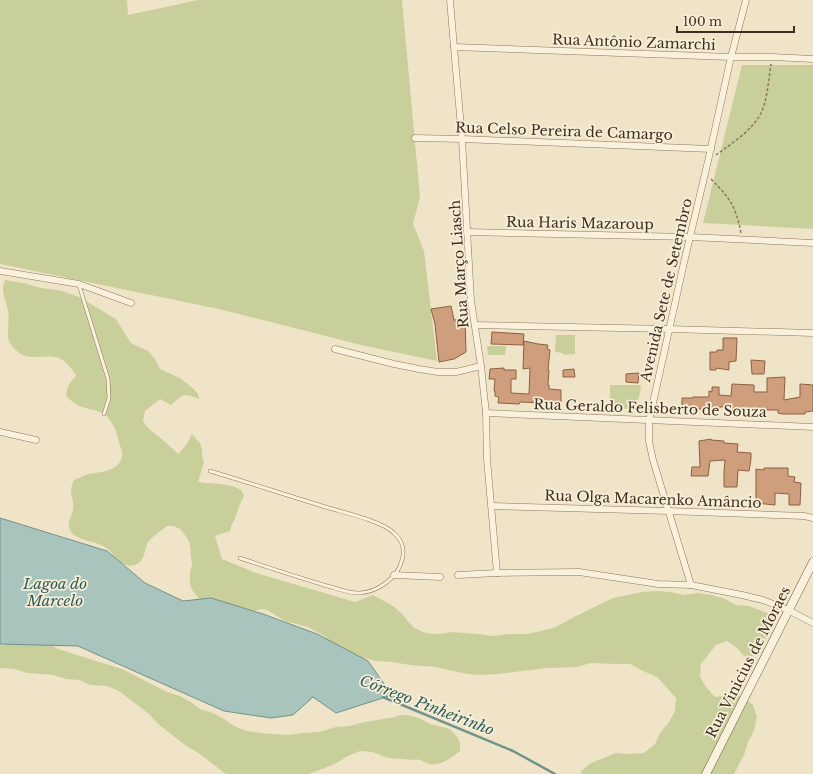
<svg xmlns="http://www.w3.org/2000/svg" width="813" height="774" font-family="'Libre Baskerville',serif">
<rect width="100%" height="100%" fill="#f0e4c8"/>
<g fill="#c9cf9b">
<path d="M0 0H127L128 15 198 0H402L420 197 413 224 424 251 437 361 361 345 219 309 0 264Z"/>
<path d="M742 65H813V229L703 223Z"/>
<path d="M5 280 23 283 41 288 57 290 65 292 79 297 116 319 131 343 148 351 155 359 160 369 180 378 195 390 199 396V399C182 393 185 393 171 405L160 399 145 411 143 421 148 428 163 440 178 454 187 444 192 434 200 443 202 450V456L204 462 198 482C210 484 231 483 241 490 242 491 243 494 244 496 240 503 238 510 235 518 233 523 231 525 230 531L215 536 222 559 256 573 355 602 373 595 393 606 402 614 414 628 426 633 439 634 452 632 478 634 493 636 509 634H527L541 631 556 627 576 616 613 598 642 592 657 591 670 592 684 595 698 593 712 595 725 599 736 605 749 606 773 615 775 623 769 635 762 643 755 655 746 658 737 648 727 641 716 645 701 664 700 677 706 687 715 697 729 695 742 696 753 705 757 717 754 731 748 742 744 755 734 774H583L580 772 591 763 616 753 629 754 644 753 655 744 660 733 669 722 675 711 676 698 657 677 643 671 630 664H616L590 663 578 667 548 668 498 674 480 675 467 674 436 667 410 665 392 662 376 661 360 657 333 644 324 636 313 630 308 627 285 621 267 610 261 609 253 611 204 603 199 599 192 590 190 584V572L192 565 191 557 190 545 188 539 180 529 173 526H167C161 531 153 536 148 542 144 549 146 561 135 565 132 566 129 566 126 565 114 561 114 552 105 547 96 541 75 541 70 530 66 523 72 517 73 510 75 497 67 494 74 480 79 478 83 476 88 474 100 472 118 472 122 457 123 451 120 447 119 442 117 431 112 419 102 413 99 411 96 411 93 410 81 407 75 405 66 396 67 384 71 383 76 375 72 370 67 362 61 359 46 352 27 364 15 349 13 347 11 345 9 342 6 333 10 321 8 311 6 299 0 293 5 280Z"/>
<path d="M556 335H575V354L564 355 563 353 555 352Z"/>
<path d="M487 346H506L505 355H488Z"/>
<path d="M610 385H641C638 411 633 410 610 408Z"/>
<path d="M47 643 58 649 122 669 167 692 180 696 191 702 200 709 213 713 224 719 234 726 247 731 261 733 287 735 304 733 319 732 336 727 350 726 365 722 395 717 400 715H407L419 718 430 724 450 729 458 738 460 744V751C452 757 440 767 429 764 423 762 420 758 414 760L388 758 373 752 360 751 348 756 335 764 309 774H226L197 752 186 746 158 724 149 714 119 691 107 686 90 685 79 680 66 679 53 675 27 673 14 669 0 668V645L8 644Z"/>
</g>
<path fill="#a9c4bc" stroke="#6f938a" d="M0 518 107 551 145 583 183 601 211 598 263 614 317 634 368 661 392 695 336 713 313 697 293 715 271 718 224 711 78 646 0 644Z"/>
<g fill="none" stroke-linecap="round" stroke-linejoin="round">
<path stroke="#6f938a" stroke-width="2.5" d="M383 697 513 751 555 774"/>
</g>
<g fill="#cf9f7d" stroke="#8d5f41">
<path d="M451 306 454 320 465 319 466 352 454 359 439 362 435 324 431 309Z"/>
<path d="M492 332 524 334 523 345 491 344Z"/>
<path d="M723 338H737L736 361 729 362V370L716 368V370H710V352H717V350H723Z"/>
<path d="M524 341 538 344 548 345 547 349 550 350 548 370H549L548 385H549V389L561 390V402L545 403 520 402 519 404 498 403 499 397 495 396V391H494L495 379H489L490 369 504 368V370H516V379H511V393L529 394 530 368 523 369Z"/>
<path d="M751 360 765 361 764 374H752Z"/>
<path d="M574 369 575 377H563V370Z"/>
<path d="M639 373 638 383 626 382V374Z"/>
<path d="M785 377 784 400 800 397V384L813 385V411L805 412V414H782L778 413V410H766V411L753 409V410H742V411H732V406L720 407 719 411 708 412V409H682V398H693V397H709V391L712 392V387H719V395L731 396 732 384 754 385V392H767V378Z"/>
<path d="M711 439V440L724 441V443L738 444 737 452 751 453V459L749 471 738 470 737 487H724V472L725 460 710 461 708 476H691L692 467H700L699 441Z"/>
<path d="M764 468H788V476L795 477 794 482 801 483 800 505H789V494L775 493V505L756 503V469L764 470Z"/>
</g>
<g fill="none" stroke-linecap="round" stroke-linejoin="round">
<defs>
<g id="lane">
<path d="M79 285 108 379 109 398 104 414"/>
<path d="M210 471C250 483 289 496 329 508 346 513 381 521 394 533 402 540 405 550 402 560 398 578 377 592 360 593 349 594 337 588 327 586 298 577 269 568 240 558"/>
</g>
<g id="street">
<path d="M450 0 454 47 462 139 471 301 481 366 486 413 487 459 497 573"/>
<path d="M454 47 731 57H772L813 59"/>
<path d="M415 138 462 139 711 149"/>
<path d="M467 232 690 237 813 243"/>
<path d="M0 271 79 284 131 303"/>
<path d="M475 325 669 329 813 333"/>
<path d="M335 349 394 364 419 369 438 372H456L481 366"/>
<path d="M486 413 813 427"/>
<path d="M0 432 36 440"/>
<path d="M492 506 668 511 804 516 813 518"/>
<path d="M394 575 440 577"/>
<path d="M458 575 497 573 579 572 658 584 691 585 742 595 763 600 788 610 813 623"/>
<path d="M691 585 653 460 649 441V421L685 258 708 161 731 57 746 0"/>
</g>
<path id="secondary" d="M706 774 813 562"/>
</defs>
<use href="#lane" stroke="#8d765c" stroke-width="4"/>
<use href="#street" stroke="#8d765c" stroke-width="7"/>
<use href="#secondary" stroke="#6f573f" stroke-width="9"/>
<g stroke="#8d765c" stroke-width="1.5" stroke-dasharray="3 2" stroke-linecap="butt">
<path d="M716 155C732 143 752 131 761 113 767 102 769 77 771 64"/>
<path d="M711 179C730 198 736 207 741 233"/>
</g>
<use href="#lane" stroke="#faf1dc" stroke-width="3"/>
<use href="#street" stroke="#faf1dc" stroke-width="6"/>
<use href="#secondary" stroke="#faf1dc" stroke-width="8"/>
</g>
<g text-anchor="middle" dominant-baseline="central" stroke-width="3.5" stroke-linejoin="round" paint-order="stroke">
<g font-size="14" fill="#3d2e20" stroke="#f7eed8">
<text transform="translate(634 42) rotate(2)">Rua Antônio Zamarchi</text>
<text transform="translate(564 131) rotate(2)">Rua Celso Pereira de Camargo</text>
<text transform="translate(580 223) rotate(1)">Rua Haris Mazaroup</text>
<text transform="translate(459 264) rotate(-94)">Rua Março Liasch</text>
<text transform="translate(666 290) rotate(-77)">Avenida Sete de Setembro</text>
<text transform="translate(650 408) rotate(2)">Rua Geraldo Felisberto de Souza</text>
<text transform="translate(653 499) rotate(2)">Rua Olga Macarenko Amâncio</text>
<text transform="translate(748 662) rotate(-63)">Rua Vinicius de Moraes</text>
</g>
<g font-size="15" font-style="italic" fill="#2f5d5a" stroke="#f7eed8">
<text x="55" y="583">Lagoa do<tspan x="55" dy="17">Marcelo</tspan></text>
<text transform="translate(427 705) rotate(21)">Córrego Pinheirinho</text>
</g>
</g>
<path d="M677 26v6h117v-6" fill="none" stroke="#3d2e20" stroke-width="2"/>
<text x="683" y="26" font-size="12" fill="#3d2e20" stroke="#f7eed8" stroke-width="3" paint-order="stroke">100 m</text>
</svg>
